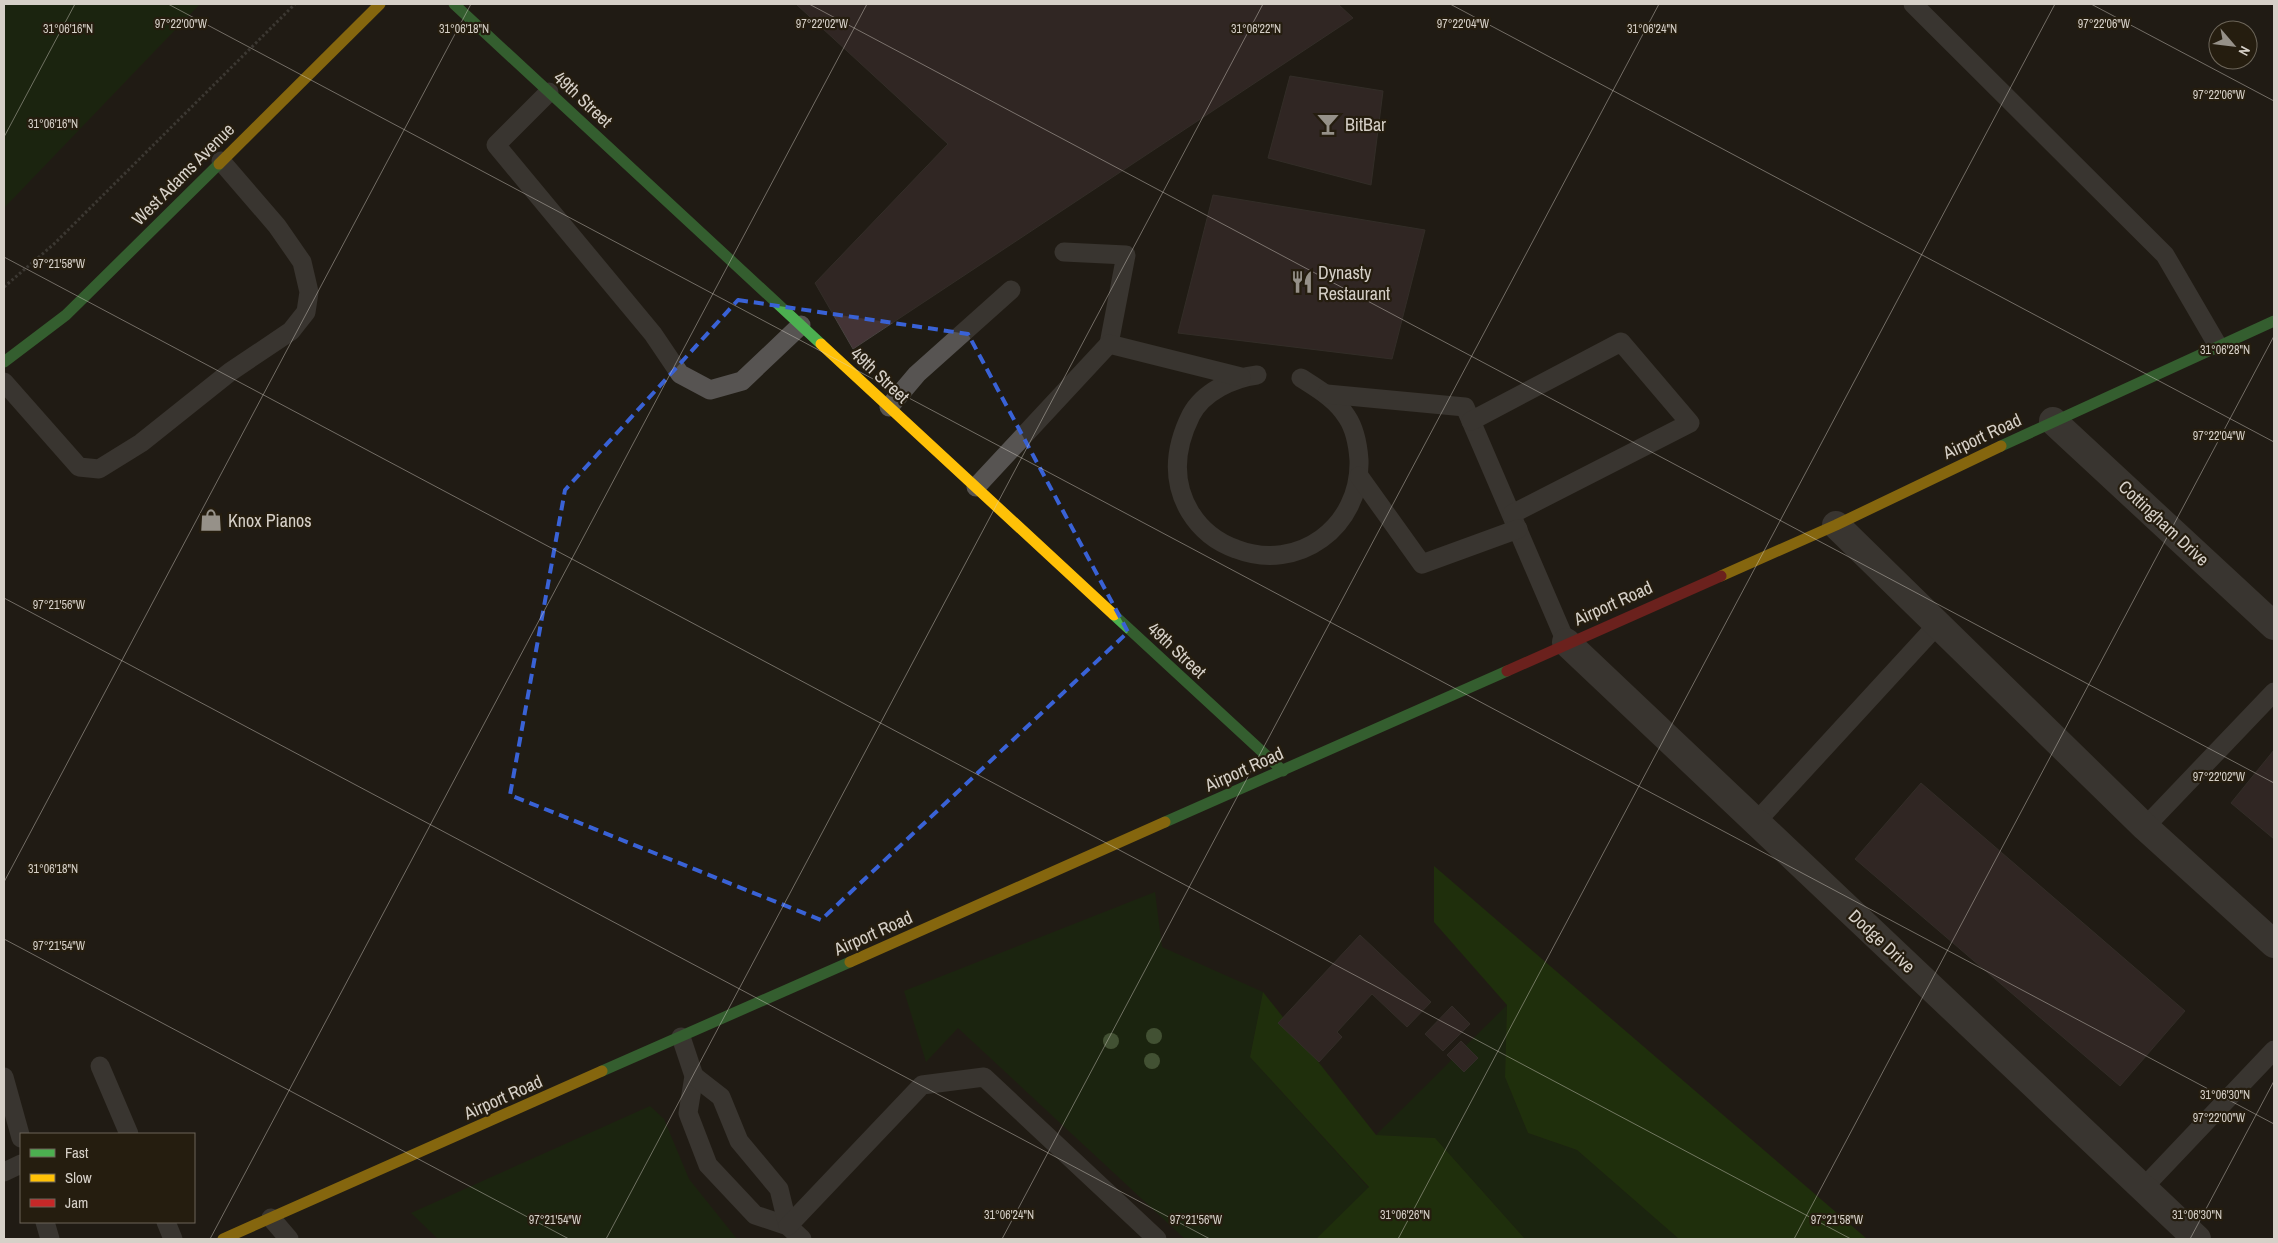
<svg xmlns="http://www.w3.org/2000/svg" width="2278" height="1243" font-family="'Archivo Narrow',sans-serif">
<rect width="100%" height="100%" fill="#201c14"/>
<g fill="#162f0a">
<path d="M4 4H200L4 208Z"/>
<path d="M1155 892 1162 947 1263 992 1250 1057 1369 1188 1316 1239H1185L958 1028 926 1062 904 991Z"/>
<path d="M1507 1005 1505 1077 1528 1133 1577 1150 1679 1239H1525L1435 1138 1376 1135Z"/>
<path d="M650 1106 664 1119 689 1179 737 1239H438L411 1213Z"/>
</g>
<g fill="#1d4803">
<path d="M1434 866 1867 1239H1679L1577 1150 1528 1133 1505 1077 1507 1005 1434 922Z"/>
<path d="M1263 992 1376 1135 1435 1138 1525 1239H1316L1369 1187 1250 1057Z"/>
</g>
<g fill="#443436" stroke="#48423f">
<path d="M796 4H1338L1353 18 853 349 815 283 948 144Z"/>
<path d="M1290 76 1383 91 1371 185 1268 158Z"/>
<path d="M1213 195 1425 230 1392 359 1178 333Z"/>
<path d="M2274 750V839L2231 803Z"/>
<path d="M1921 783 2185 1011 2120 1086 1855 859Z"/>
<path d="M1360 935 1431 1002 1407 1027 1372 994 1337 1032 1342 1037 1319 1062 1278 1023Z"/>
<path d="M1452 1006 1470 1024 1443 1051 1425 1034Z"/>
<path d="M1461 1041 1478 1058 1464 1072 1447 1055Z"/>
</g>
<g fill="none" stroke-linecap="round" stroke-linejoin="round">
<path stroke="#5d5b58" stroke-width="3" stroke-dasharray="2.5 2.5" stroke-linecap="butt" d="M4 287 54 244 295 4"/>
<g stroke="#575452" stroke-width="19">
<path d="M1913 4 2165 255 2218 346"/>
<path d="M549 92 496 145 653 334 680 374 710 390 742 381 801 325"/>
<path d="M1064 252 1126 255 1109 344"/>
<path d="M1257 375C1233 378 1203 392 1191 415 1175 447 1171 480 1190 512 1201 530 1216 542 1236 549 1298 573 1361 527 1359 460 1358 446 1355 429 1347 417 1336 399 1318 389 1301 378"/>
<path d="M4 382 79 467 99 469 141 443 230 372 291 331 306 312 309 292 302 262 277 226 221 161"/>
<path d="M1327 394 1465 407 1566 642"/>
<path d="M889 407 917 374 1011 290"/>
<path d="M1471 421 1621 342 1690 423 1512 514"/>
<path d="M1359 476 1422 564 1518 529"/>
<path d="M976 487 1109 344 1241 377"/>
<path d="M1756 822 1938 624"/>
<path d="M2145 827 2274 692"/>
<path d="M681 1037 694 1076 688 1113 708 1165 755 1215 788 1226 802 1239"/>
<path d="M100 1066 129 1134"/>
<path d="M694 1076 721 1097 739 1141 779 1189 788 1226"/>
<path d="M4 1077 21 1138"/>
<path d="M4 1172 21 1164"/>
<path d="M2143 1188 2274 1050"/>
<path d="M271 1218 289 1239"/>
<path d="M45 1222 50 1239"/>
<path d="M166 1222 173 1239"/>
<path d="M788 1226 922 1085 984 1077 1157 1239"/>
</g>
<g stroke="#575452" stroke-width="28">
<path d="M2053 421 2274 626"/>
<path d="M1836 525 2145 827 2274 944"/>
<path d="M1566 642 2197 1239"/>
</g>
<g stroke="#4caf50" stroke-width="11">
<path d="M454 4 821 344"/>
<path d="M4 362 66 315 219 164"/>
<path d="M2001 446 2274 321"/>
<path d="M1114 615 1283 771"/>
<path d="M1165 822 1507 671"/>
<path d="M602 1071 850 962"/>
</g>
<g stroke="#ffc107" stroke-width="11">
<path d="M219 164 380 4"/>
<path d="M821 344 1114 615"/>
<path d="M1721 576 1836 525 2001 446"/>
<path d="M850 962 1165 822"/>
<path d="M223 1239 602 1071"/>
</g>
<path stroke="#c62828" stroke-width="11" d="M1507 671 1721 576"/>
</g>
<g fill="#6c9259">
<circle cx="1154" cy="1036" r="8"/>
<circle cx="1111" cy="1041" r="8"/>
<circle cx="1152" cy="1061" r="8"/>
</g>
<path d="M0 0H2278V1243H0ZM738 300 968 334 1128 632 821 920 510 795 565 490Z" fill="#201c14" fill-opacity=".55" fill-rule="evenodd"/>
<path fill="none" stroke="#3962d6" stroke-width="4" stroke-dasharray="10 6" stroke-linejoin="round" d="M738 300 968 334 1128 632 821 920 510 795 565 490Z"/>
<path fill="none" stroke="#d6d0c8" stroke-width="1" stroke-opacity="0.45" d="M168 4 2274 1124M809 4 2274 783M1450 4 2274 442M2091 4 2274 101M4 137 75 4M4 257 1851 1239M4 598 1210 1239M4 882 471 4M4 939 569 1239M210 1239 867 4M606 1239 1263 4M1002 1239 1659 4M1398 1239 2055 4M1794 1239 2274 336M2190 1239 2274 1081"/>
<defs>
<symbol id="bar-bare" viewBox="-9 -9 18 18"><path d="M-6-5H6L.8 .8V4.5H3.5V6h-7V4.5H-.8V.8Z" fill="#969189" stroke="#251d0f" stroke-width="2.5" paint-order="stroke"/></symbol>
<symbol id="restaurant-bare" viewBox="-9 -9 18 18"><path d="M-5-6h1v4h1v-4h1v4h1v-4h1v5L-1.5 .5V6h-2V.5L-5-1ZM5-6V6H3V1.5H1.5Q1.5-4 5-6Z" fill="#969189" stroke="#251d0f" stroke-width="2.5" paint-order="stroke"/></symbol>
<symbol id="shop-bare" viewBox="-9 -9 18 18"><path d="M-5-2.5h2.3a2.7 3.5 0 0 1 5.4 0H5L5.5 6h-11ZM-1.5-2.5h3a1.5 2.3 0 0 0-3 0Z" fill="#969189" stroke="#251d0f" stroke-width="2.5" paint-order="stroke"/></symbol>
</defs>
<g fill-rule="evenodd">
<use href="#bar-bare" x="1312" y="108" width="32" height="32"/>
<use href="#restaurant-bare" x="1286" y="266" width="32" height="32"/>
<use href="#shop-bare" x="195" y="504" width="32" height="32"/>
</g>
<g text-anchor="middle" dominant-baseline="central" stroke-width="4.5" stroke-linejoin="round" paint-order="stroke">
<g font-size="18" fill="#d6d0c8" stroke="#251d0f">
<text transform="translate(583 99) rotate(43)">49th Street</text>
<text transform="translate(183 174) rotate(-45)">West Adams Avenue</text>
<text transform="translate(880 375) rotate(43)">49th Street</text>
<text transform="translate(1982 436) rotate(-25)">Airport Road</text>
<text transform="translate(2164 523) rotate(43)">Cottingham Drive</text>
<text transform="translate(1613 603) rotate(-24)">Airport Road</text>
<text transform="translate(1177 650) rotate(43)">49th Street</text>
<text transform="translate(1244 769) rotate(-24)">Airport Road</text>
<text transform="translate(873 933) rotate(-24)">Airport Road</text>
<text transform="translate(1882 941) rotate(43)">Dodge Drive</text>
<text transform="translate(503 1097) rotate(-24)">Airport Road</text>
</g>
<g font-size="18" fill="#d6d0c8" stroke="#251d0f" text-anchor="start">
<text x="1345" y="124">BitBar</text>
<text x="1318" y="272">Dynasty<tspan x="1318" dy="21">Restaurant</tspan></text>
<text x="228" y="520">Knox Pianos</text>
</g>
</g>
<g font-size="12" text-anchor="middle" fill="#d6d0c8" stroke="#251d0f" stroke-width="4.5" stroke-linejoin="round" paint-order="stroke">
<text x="822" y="28">97°22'02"W</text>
<text x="1463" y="28">97°22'04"W</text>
<text x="181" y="28">97°22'00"W</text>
<text x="2104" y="28">97°22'06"W</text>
<text x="68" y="33">31°06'16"N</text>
<text x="464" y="33">31°06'18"N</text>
<text x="1256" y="33">31°06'22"N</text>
<text x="1652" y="33">31°06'24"N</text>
<text x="2219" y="99">97°22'06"W</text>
<text x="53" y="128">31°06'16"N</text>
<text x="59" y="268">97°21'58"W</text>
<text x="2225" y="354">31°06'28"N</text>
<text x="2219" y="440">97°22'04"W</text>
<text x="59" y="609">97°21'56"W</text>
<text x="2219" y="781">97°22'02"W</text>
<text x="53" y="873">31°06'18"N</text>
<text x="59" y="950">97°21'54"W</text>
<text x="2225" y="1099">31°06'30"N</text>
<text x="2219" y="1122">97°22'00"W</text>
<text x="1009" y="1219">31°06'24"N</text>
<text x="1405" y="1219">31°06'26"N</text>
<text x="2197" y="1219">31°06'30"N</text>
<text x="555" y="1224">97°21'54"W</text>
<text x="1196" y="1224">97°21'56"W</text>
<text x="1837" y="1224">97°21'58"W</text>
</g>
<rect width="2278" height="1243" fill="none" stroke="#d6d0c8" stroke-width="10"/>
<rect x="20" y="1133" width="175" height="90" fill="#251d0f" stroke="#6c6559"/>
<rect x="30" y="1149" width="25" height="8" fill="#4caf50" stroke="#6c6559"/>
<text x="65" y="1158" font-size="15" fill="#d6d0c8">Fast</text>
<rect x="30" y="1174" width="25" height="8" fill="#ffc107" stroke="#6c6559"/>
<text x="65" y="1183" font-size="15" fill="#d6d0c8">Slow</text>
<rect x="30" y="1199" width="25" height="8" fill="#c62828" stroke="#6c6559"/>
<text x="65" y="1208" font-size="15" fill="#d6d0c8">Jam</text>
<g transform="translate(2233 45) rotate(118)"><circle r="24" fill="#251d0f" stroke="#6c6559"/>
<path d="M0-4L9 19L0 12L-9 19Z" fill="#969189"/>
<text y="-8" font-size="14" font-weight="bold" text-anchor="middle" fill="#d6d0c8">N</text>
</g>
</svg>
